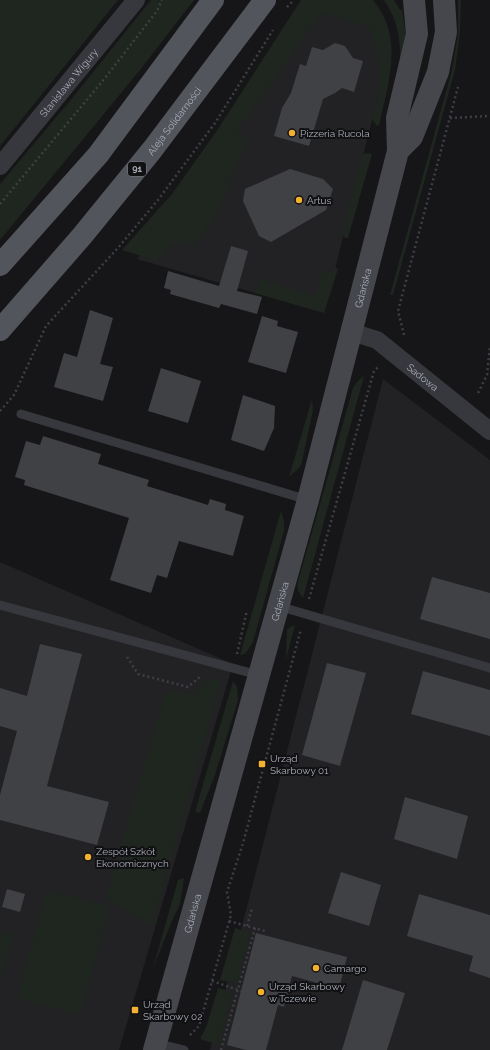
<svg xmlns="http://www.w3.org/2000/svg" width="490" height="1050" font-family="Raleway,sans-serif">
<rect width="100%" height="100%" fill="#161618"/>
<g fill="#222225">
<path d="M323 11 370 22 384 72 324 313 137 259Z"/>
<path d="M383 379 490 460V1050H210Z"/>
<path d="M0 562 233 664 119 1050H0Z"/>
</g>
<g fill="#1e261f">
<path d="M0 0H118L0 146Z"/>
<path d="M151 0H194L140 70 0 240V184L69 102Z"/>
<path d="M301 0H373C405 38 388 83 379 126L376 125 372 119C376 104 381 88 380 73 380 58 373 42 369 27L322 13 237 131 249 137 217 213 194 245 174 242 158 261 122 250 172 194 218 129Z"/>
<path d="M384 0H394L400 10H402L406 35 400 62C401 40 397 18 384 0Z"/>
<path d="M458 0H461L460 33 455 70 393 295H390L452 70 458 34Z"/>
<path d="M368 153 372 154 348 238H345L342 233 363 154Z"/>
<path d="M335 267 338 269 324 313 255 293 261 279 316 296 322 271 332 273Z"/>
<path d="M364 376 303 598 298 591 297 585 353 388 358 381Z"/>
<path d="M312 399 313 410 302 462 300 467 289 477Z"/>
<path d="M281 511 284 520V531L253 642 245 654 240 655Z"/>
<path d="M295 625 286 660 287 630 290 627Z"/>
<path d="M206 679 221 680 152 926 106 898 166 691 193 694Z"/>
<path d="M233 681 237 687 238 700 215 775 200 813 195 812Z"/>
<path d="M184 878 180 904 172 921 153 968 178 880Z"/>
<path d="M47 890 110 907 80 1015 17 998Z"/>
<path d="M235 928 250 933 237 984 220 980Z"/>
<path d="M0 932 13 936 0 983Z"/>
<path d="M218 988 232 992 219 1045 200 1039 207 1025Z"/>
</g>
<g fill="#404145">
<path d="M335 43 345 46 353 58 363 61 354 92 342 88 335 93 323 99 309 146 274 136 282 108 291 93 300 64 306 66 312 47 323 50Z"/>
<path d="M290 169 323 179 333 189 326 210 271 242 259 236 243 201 245 189Z"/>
<path d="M231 246 248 251 237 291 262 297 257 314 221 304 219 308 170 294 171 290 164 288 168 271 219 286Z"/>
<path d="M90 310 113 318 100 364 113 367 103 401 54 387 64 353 77 357Z"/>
<path d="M262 316 278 321 277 326 298 332 286 373 248 362Z"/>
<path d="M161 368 201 381 188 423 148 411Z"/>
<path d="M243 395 275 406 274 428 264 451 231 440Z"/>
<path d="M43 436 101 454 98 464 149 480 147 486 208 505 210 499 226 504 225 510 244 516 233 556 179 541 167 578 157 575 151 593 110 580 129 518 24 485 25 480 15 477 26 441 40 445Z"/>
<path d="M432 577 490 593V639L420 619Z"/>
<path d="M40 644 82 654 47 786 109 802 97 845 0 820V795L17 731 0 726V688L27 696Z"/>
<path d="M327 663 366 673 340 766 302 755Z"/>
<path d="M423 671 490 690V736L411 714Z"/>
<path d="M405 797 468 816 457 859 394 839Z"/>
<path d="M341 872 381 885 369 926 328 913Z"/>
<path d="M7 889 25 894 20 912 2 907Z"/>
<path d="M419 894 490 915V978L469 971 473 956 407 936Z"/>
<path d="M256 933 347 957 339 989 292 976 284 1007 278 1005 266 1050H246L227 1045Z"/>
<path d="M363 980 405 993 387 1050H342Z"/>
</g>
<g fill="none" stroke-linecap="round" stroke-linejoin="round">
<g stroke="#3d3f44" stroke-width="2.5" stroke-dasharray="2 3" stroke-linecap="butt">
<path d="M287 7 294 0"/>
<path d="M450 118 489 116"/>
<path d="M0 204 105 78 157 11 162 0"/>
<path d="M404 335 398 311 458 87"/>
<path d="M478 393 487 375 490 346"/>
<path d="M0 411 14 395 46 326 117 249 158 200 215 123 273 30"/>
<path d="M309 599 374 371 378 367"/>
<path d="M237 654 247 610"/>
<path d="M127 657 138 674 188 687 201 676"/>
<path d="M229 921 265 931"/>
<path d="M247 926 252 908"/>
<path d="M212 981 241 991"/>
<path d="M190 1035 199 1026 231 915 227 892 243 843 301 629"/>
<path d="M221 1050 255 928"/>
</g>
<g stroke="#37383d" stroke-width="9">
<path d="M21 414 308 500"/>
<path d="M0 605 258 675"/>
<path d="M278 606 490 668"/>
<path d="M156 1043 184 1050"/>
</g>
<g stroke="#37383d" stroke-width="18">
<path id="s1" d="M0 166 136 0"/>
<path id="s2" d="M351 332 377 340 490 431"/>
</g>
<g stroke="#45474d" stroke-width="22">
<path d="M398 151 412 137 438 72 446 32 444 0"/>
<path id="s3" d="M154 1050 308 500 398 151 397 118 417 34 414 0"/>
</g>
<g stroke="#53555c" stroke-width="22">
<path d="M0 265 98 155 213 0"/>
<path id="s4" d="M0 330 82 236 152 150 265 0"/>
</g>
</g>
<g fill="#f2b134" stroke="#111113" stroke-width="1.5">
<circle cx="292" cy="133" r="4"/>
<circle cx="299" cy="200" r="4"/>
<rect x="258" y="760" width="8" height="8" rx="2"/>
<circle cx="88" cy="857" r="4"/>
<circle cx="316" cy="968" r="4"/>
<circle cx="261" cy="992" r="4"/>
<rect x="131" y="1006" width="8" height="8" rx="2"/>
</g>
<g text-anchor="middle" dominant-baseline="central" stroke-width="4" stroke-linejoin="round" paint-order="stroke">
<rect fill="#111113" stroke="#7b7e86" stroke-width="1" x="128" y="162" width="18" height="14" rx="3"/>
<g font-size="9" font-weight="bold" fill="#a8adb8">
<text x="137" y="169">91</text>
</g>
<g font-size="10" fill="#a8adb8" stroke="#111113">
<text stroke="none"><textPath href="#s1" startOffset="108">Stanisława Wigury</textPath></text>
<text stroke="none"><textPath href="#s4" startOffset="272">Aleja Solidarności</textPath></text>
<text stroke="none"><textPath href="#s3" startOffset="790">Gdańska</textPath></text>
<text stroke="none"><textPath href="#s2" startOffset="86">Sadowa</textPath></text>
<text stroke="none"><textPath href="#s3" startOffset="466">Gdańska</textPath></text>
<text stroke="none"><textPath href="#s3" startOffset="142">Gdańska</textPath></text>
</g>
<g font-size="10" fill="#a8adb8" stroke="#111113" text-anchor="start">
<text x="300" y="133">Pizzeria Rucola</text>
<text x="307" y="200">Artus</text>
<text x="270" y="758">Urząd<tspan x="270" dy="12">Skarbowy 01</tspan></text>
<text x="96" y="851">Zespół Szkół<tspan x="96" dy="12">Ekonomicznych</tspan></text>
<text x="324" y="968">Camargo</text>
<text x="269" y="986">Urząd Skarbowy<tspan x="269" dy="12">w Tczewie</tspan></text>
<text x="143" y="1004">Urząd<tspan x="143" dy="12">Skarbowy 02</tspan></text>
</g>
</g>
</svg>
